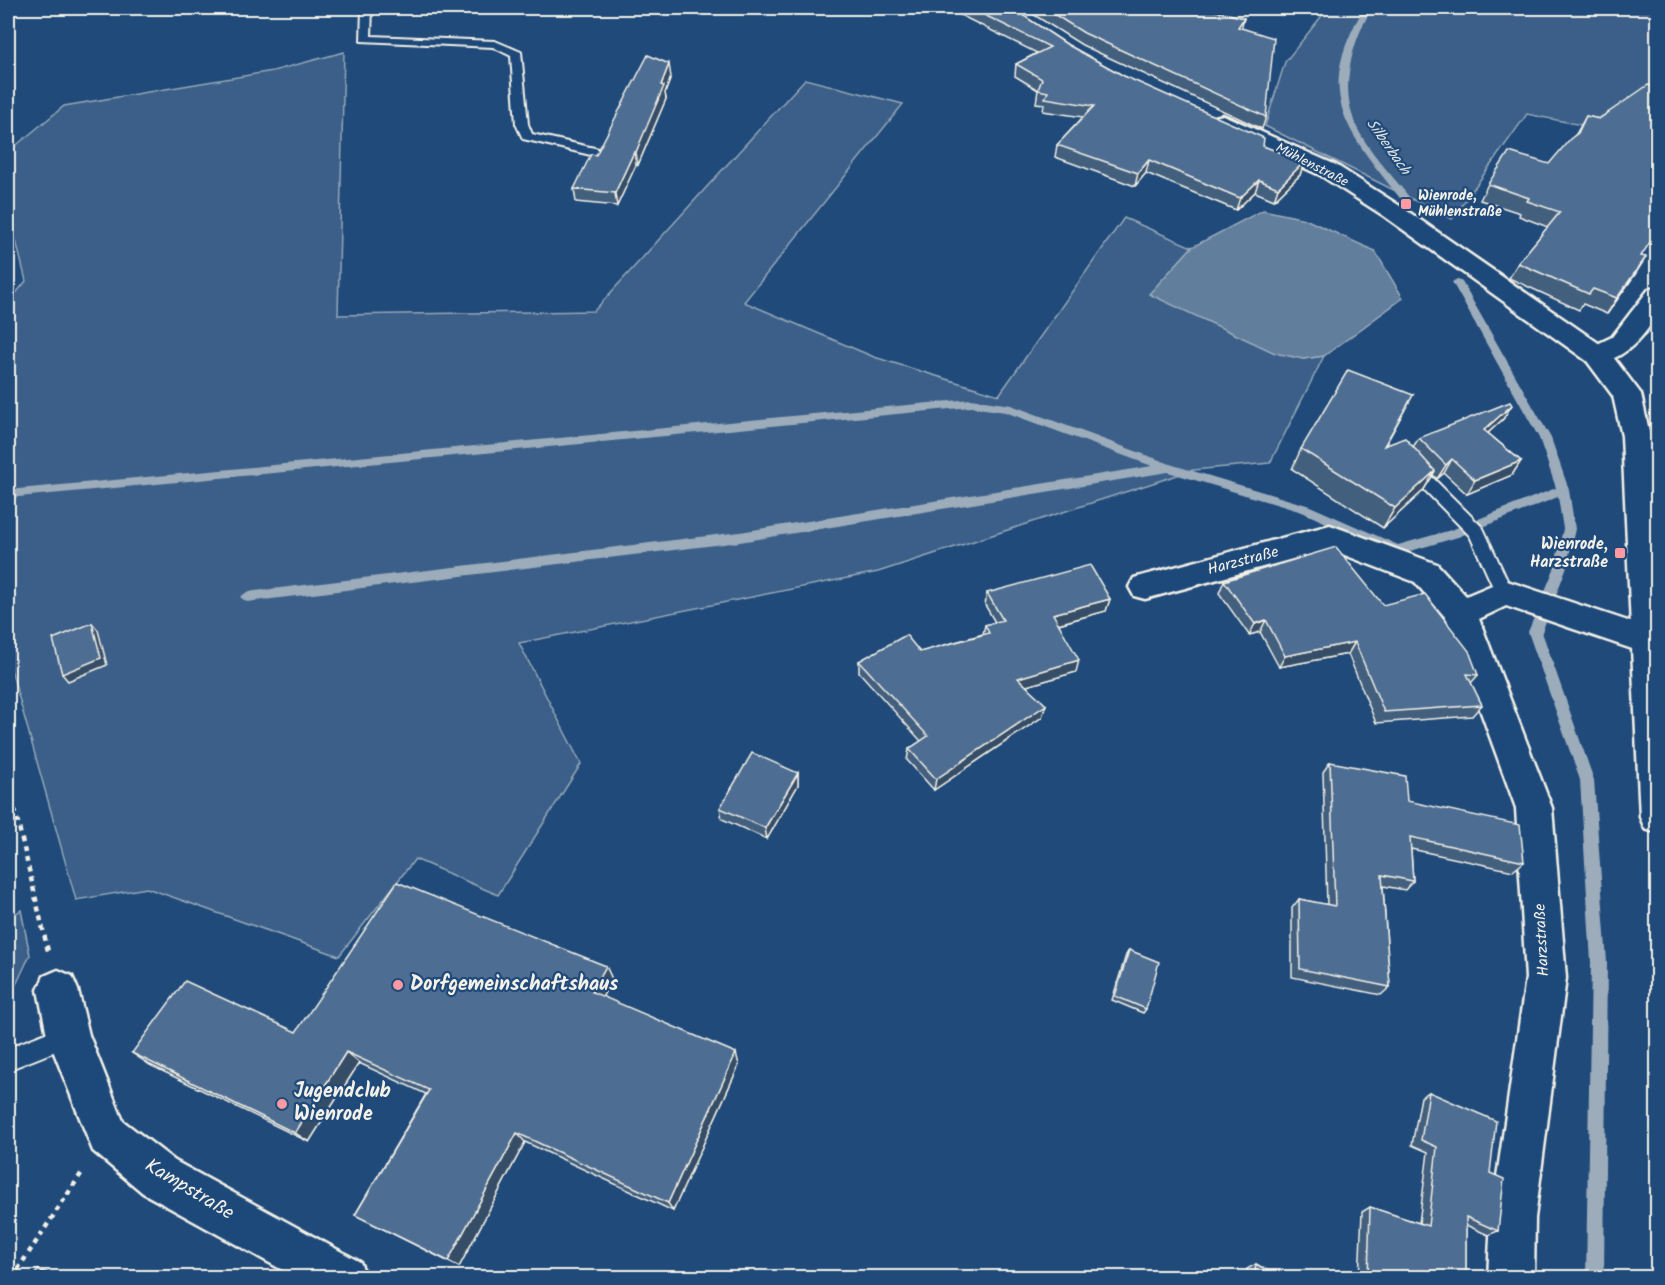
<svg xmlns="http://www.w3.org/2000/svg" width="1665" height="1285" font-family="Kalam,sans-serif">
<rect width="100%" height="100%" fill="#1f4a7a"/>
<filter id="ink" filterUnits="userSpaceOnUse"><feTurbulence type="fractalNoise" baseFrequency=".0167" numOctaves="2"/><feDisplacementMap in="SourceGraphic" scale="12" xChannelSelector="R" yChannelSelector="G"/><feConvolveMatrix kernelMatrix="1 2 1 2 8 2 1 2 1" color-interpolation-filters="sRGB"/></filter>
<g filter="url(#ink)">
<g fill="#3a5f88" stroke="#97a8b8" stroke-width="1.5">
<path d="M1328 8H1657V83L1586 126 1527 114 1452 219 1265 126 1285 62Z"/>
<path d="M344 52 338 315 594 311 805 79 903 104 744 302 874 357 999 395 1124 218 1192 247 1150 294 1303 359 1324 356 1270 463 1193 470 878 572 519 643 581 764 498 895 415 859 339 956 147 888 76 900 8 659V303L26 281 8 208V152L64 106 273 71Z"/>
<path d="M21 910 30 955 8 1002V919Z"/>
</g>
<path fill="#627e9d" stroke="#9cacbb" stroke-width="1.5" d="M1263 210 1305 219 1375 251 1403 298 1324 356 1303 359 1275 353 1149 294 1192 247Z"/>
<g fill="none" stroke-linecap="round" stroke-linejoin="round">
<g fill="#9cacbb" fill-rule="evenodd">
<path d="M1364 8H1372C1350 46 1337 94 1361 135 1375 159 1396 179 1412 201L1407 204 1404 203C1349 133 1311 97 1364 8Z"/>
<path d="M1457 279 1462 282 1551 438 1569 490 1575 529 1566 569 1542 632 1594 780 1607 962 1604 1278H1586L1591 962 1580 780 1528 632 1554 569 1563 529 1558 497 1458 537 1397 555 1302 512 1168 472 740 542 247 602 240 597 247 592 740 532 1152 466 1005 412 971 407 8 498V490L971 399 1011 405 1173 465 1310 506 1398 545 1451 530 1556 488 1539 438 1452 282Z"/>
</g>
<defs>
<g id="service">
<path d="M362 8H372L371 36 495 41 521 52 528 124 532 134 599 149 601 152 595 156 523 139 516 124 511 56 493 47 361 41Z"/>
<path d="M1411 460 1417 462 1483 528 1513 593 1510 598 1504 600 1498 598 1470 536 1405 470 1403 466 1405 462Z"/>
<path d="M68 1024 76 1027 79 1035 76 1043 8 1070V1048Z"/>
</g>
<g id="minor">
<path d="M1330 525 1437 564 1466 596 1504 580 1658 631V651L1647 654 1506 606 1479 619 1552 808 1566 978 1535 1218 1534 1278H1488L1491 1218 1526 978 1516 808 1447 619 1415 582 1329 549 1145 599 1134 596 1129 587 1134 578 1145 575Z"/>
<path d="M58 970 72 976 78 990 89 1035 123 1121 175 1161 360 1262 367 1278H297L143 1193 93 1151 47 1035 38 990 44 976Z"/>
</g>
<path id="tertiary" d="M1658 287C1658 295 1660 308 1656 315 1645 338 1615 369 1587 361L1583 355 1587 349 1612 337 1649 289Z"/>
<path id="secondary" d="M1223 115 1336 165 1400 206 1607 349 1641 394 1650 436 1658 541V833L1645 829 1640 817 1622 436 1613 396 1587 361 1384 216 1320 175 1215 127 1212 122 1215 117Z"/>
</defs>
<use href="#service" stroke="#f4f1e8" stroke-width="4"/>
<use href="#minor" stroke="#f4f1e8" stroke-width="5"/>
<use href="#tertiary" stroke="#f4f1e8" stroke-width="5"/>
<use href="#secondary" stroke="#f4f1e8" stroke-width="5"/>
<g stroke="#f4f1e8" stroke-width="4.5" stroke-dasharray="5 5" stroke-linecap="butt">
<path d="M8 780 48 951"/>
<path d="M12 1278 83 1171"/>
</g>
<use href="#service" fill="#1f4a7a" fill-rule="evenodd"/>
<use href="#minor" fill="#1f4a7a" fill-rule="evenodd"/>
<use href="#tertiary" fill="#1f4a7a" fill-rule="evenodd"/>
<use href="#secondary" fill="#1f4a7a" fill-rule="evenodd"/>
</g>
<g fill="#425f7e" stroke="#f4f1e8" stroke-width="1.5">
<path d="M870 8H939L934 14Z"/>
<path d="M946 8H1012L1068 45 1124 76 1263 146 1304 162 1300 175 1274 200 1255 192 1236 210 1146 173 1135 186 1055 157 1057 145 1083 117 1043 111 1044 104 1036 103 1038 90 1015 76 1016 64 1037 53Z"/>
<path d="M1023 8H1193L1244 18 1241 28 1266 117 1262 129 1082 45Z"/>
<path d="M671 77 665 93 666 99 638 165H636L617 206 576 202 574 189 596 155Z"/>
<path d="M1586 116 1599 119 1641 256 1636 273 1607 314 1583 304 1579 310 1509 278 1518 263 1548 227 1519 216 1520 213 1480 200 1488 184 1549 164 1576 134Z"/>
<path d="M1413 395 1385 446 1413 447 1419 438 1503 419 1488 433 1521 461 1512 475 1467 494 1444 473 1437 479 1433 475 1423 491 1383 528 1292 469 1301 449Z"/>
<path d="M1224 581 1383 605 1478 675 1471 683 1482 705 1472 716 1376 723 1348 654 1279 667 1260 632 1249 635 1219 593Z"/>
<path d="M987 593 1110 599 1106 611 1059 624 1076 672 1027 686 1042 717 934 790 907 760 909 749 921 741 859 672V661L920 652 983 634 985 625 995 622 985 605Z"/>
<path d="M1330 762 1524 862 1513 871 1411 849 1413 881 1405 890 1383 886 1390 987 1381 995 1292 977V908L1299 899 1327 905 1323 772Z"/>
<path d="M798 773V785L767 839 722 819 720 808Z"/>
<path d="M1129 950 1146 1009 1143 1013 1112 1000 1126 955Z"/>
<path d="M612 979 602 997 739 1065 673 1211 525 1142 459 1267 355 1215 426 1094 359 1063 309 1142 150 1065 132 1053 296 1032Z"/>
<path d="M1429 1092 1490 1173 1498 1231 1488 1235 1466 1225V1278H1359L1362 1212 1370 1207 1419 1223 1428 1152 1412 1145 1421 1097Z"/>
<path d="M1256 1264 1280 1278H1246L1247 1269Z"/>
</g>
<g fill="#364d66" stroke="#f4f1e8" stroke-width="1.5">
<path d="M935 8H939L934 14Z"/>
<path d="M1244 18 1241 30 1238 27Z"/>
<path d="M669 64 671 77 665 93 666 99 638 165 636 152Z"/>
<path d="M634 152 636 165 617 206 615 193Z"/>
<path d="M1149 160 1146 173 1135 186 1138 173Z"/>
<path d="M1304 162 1300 175 1274 200 1278 188Z"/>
<path d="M1259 180 1255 192 1236 210 1240 198Z"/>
<path d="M1646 257 1636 273 1607 314 1617 298Z"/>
<path d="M1512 405 1503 419 1476 444 1484 430Z"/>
<path d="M1452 459 1444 473 1437 479 1446 465Z"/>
<path d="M1521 461 1512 475 1467 494 1475 480Z"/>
<path d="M1435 471 1423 491 1383 528 1395 508Z"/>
<path d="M1110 599 1106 611 1050 626 1053 614Z"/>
<path d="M1266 620 1260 632 1249 635 1255 624Z"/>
<path d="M92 623 98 630 107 665 68 681 62 674Z"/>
<path d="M1355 642 1348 654 1279 667 1285 656Z"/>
<path d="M1079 660 1076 672 1016 689 1018 678Z"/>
<path d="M1046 705 1042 717 934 790 936 779Z"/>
<path d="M798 773V785L767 839 765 828Z"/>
<path d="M606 966 612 979 598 1005 592 992Z"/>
<path d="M346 1052 359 1063 309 1142 295 1133Z"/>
<path d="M736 1053 739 1065 673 1211 668 1203Z"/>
<path d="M517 1133 525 1142 459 1267 448 1261Z"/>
<path d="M38 1270 62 1276 65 1278H54Z"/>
</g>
<g fill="#4d6e92" stroke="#f4f1e8" stroke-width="1.5">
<path d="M970 8H1012L1068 45 1124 76 1264 138 1263 146 1304 162 1278 188 1259 180 1240 198 1149 160 1138 173 1057 145 1094 106 1045 98 1048 92 1038 90 1042 79 1016 64 1050 47Z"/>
<path d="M1044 8H1204L1244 18 1238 27 1274 38 1266 117 1084 33Z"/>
<path d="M648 55 669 64 661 85 664 86 636 152H634L615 193 574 189 591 154 596 155Z"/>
<path d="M1648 85 1658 88V230L1641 256 1646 257 1617 298 1593 289 1589 294 1518 263 1560 212 1527 201 1529 198 1488 184 1509 152 1549 164 1570 139 1578 133 1586 116 1599 119Z"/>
<path d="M1348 370 1413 395 1384 446 1405 438 1435 471 1395 508 1301 449Z"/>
<path d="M1510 402 1512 405 1484 430 1521 461 1475 480 1452 459 1446 465 1419 438Z"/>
<path d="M1336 547 1383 605 1425 594 1469 651 1478 675 1467 674 1482 705 1384 712 1355 642 1285 656 1266 620 1255 624 1224 581Z"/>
<path d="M1090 565 1110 599 1053 614 1079 660 1018 678 1046 705 936 779 909 749 928 736 859 661 906 635 920 652 989 633 985 625 1003 620 987 593Z"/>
<path d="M92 623 101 658 62 674 53 639Z"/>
<path d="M752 753 798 773 765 828 720 808Z"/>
<path d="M1330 762 1405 776 1407 801 1520 825 1524 862 1410 837 1413 881 1382 875 1390 987 1300 969 1299 899 1335 906Z"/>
<path d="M397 882 606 966 592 992 736 1053 668 1203 517 1133 448 1261 355 1215 429 1090 346 1052 295 1133 132 1053 185 981 296 1032Z"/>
<path d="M1129 950 1159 962 1146 1009 1115 996Z"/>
<path d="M1429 1092 1496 1121 1490 1173 1504 1179 1498 1231 1466 1217V1278H1368L1370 1207 1428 1226 1437 1147 1421 1140Z"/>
<path d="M1256 1264 1280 1278H1254Z"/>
<path d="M38 1270 54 1278H32Z"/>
</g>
</g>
<g fill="#ff9aa2" stroke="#1f4a7a" stroke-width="2">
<rect x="1400" y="198" width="12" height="12" rx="3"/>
<rect x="1614" y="547" width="12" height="12" rx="3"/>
<circle cx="398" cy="985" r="6"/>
<circle cx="282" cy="1104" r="6"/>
</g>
<g text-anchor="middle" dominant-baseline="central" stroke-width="4.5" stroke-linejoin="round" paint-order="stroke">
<g font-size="14" fill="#f4f1e8" stroke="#1f4a7a">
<text transform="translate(1312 165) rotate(27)">Mühlenstraße</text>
</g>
<g font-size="14" font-weight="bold" fill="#f4f1e8" stroke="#1f4a7a" text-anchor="start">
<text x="1418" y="196">Wienrode,<tspan x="1418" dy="16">Mühlenstraße</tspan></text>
</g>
<g font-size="15" font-style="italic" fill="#dee0dd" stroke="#1f4a7a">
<text transform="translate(1388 147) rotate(55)">Silberbach</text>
</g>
<g font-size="16" font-weight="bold" fill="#f4f1e8" stroke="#1f4a7a" text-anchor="end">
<text x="1608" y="544">Wienrode,<tspan x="1608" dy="18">Harzstraße</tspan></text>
</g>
<g font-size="16" fill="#f4f1e8" stroke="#1f4a7a">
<text transform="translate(1243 561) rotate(-15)">Harzstraße</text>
<text transform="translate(1542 940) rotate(-93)">Harzstraße</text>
</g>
<g font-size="20" font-weight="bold" fill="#f4f1e8" stroke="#1f4a7a" text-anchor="start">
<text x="410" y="985">Dorfgemeinschaftshaus</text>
<text x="294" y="1092">Jugendclub<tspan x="294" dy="23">Wienrode</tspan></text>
</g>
<g font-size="20" fill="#f4f1e8" stroke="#1f4a7a">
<text transform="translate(189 1190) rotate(31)">Kampstraße</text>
</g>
</g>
<rect width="1665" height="1285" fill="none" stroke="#1f4a7a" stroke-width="30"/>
<rect x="15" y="15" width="1635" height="1255" fill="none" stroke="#f4f1e8" stroke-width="2" filter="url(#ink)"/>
</svg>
